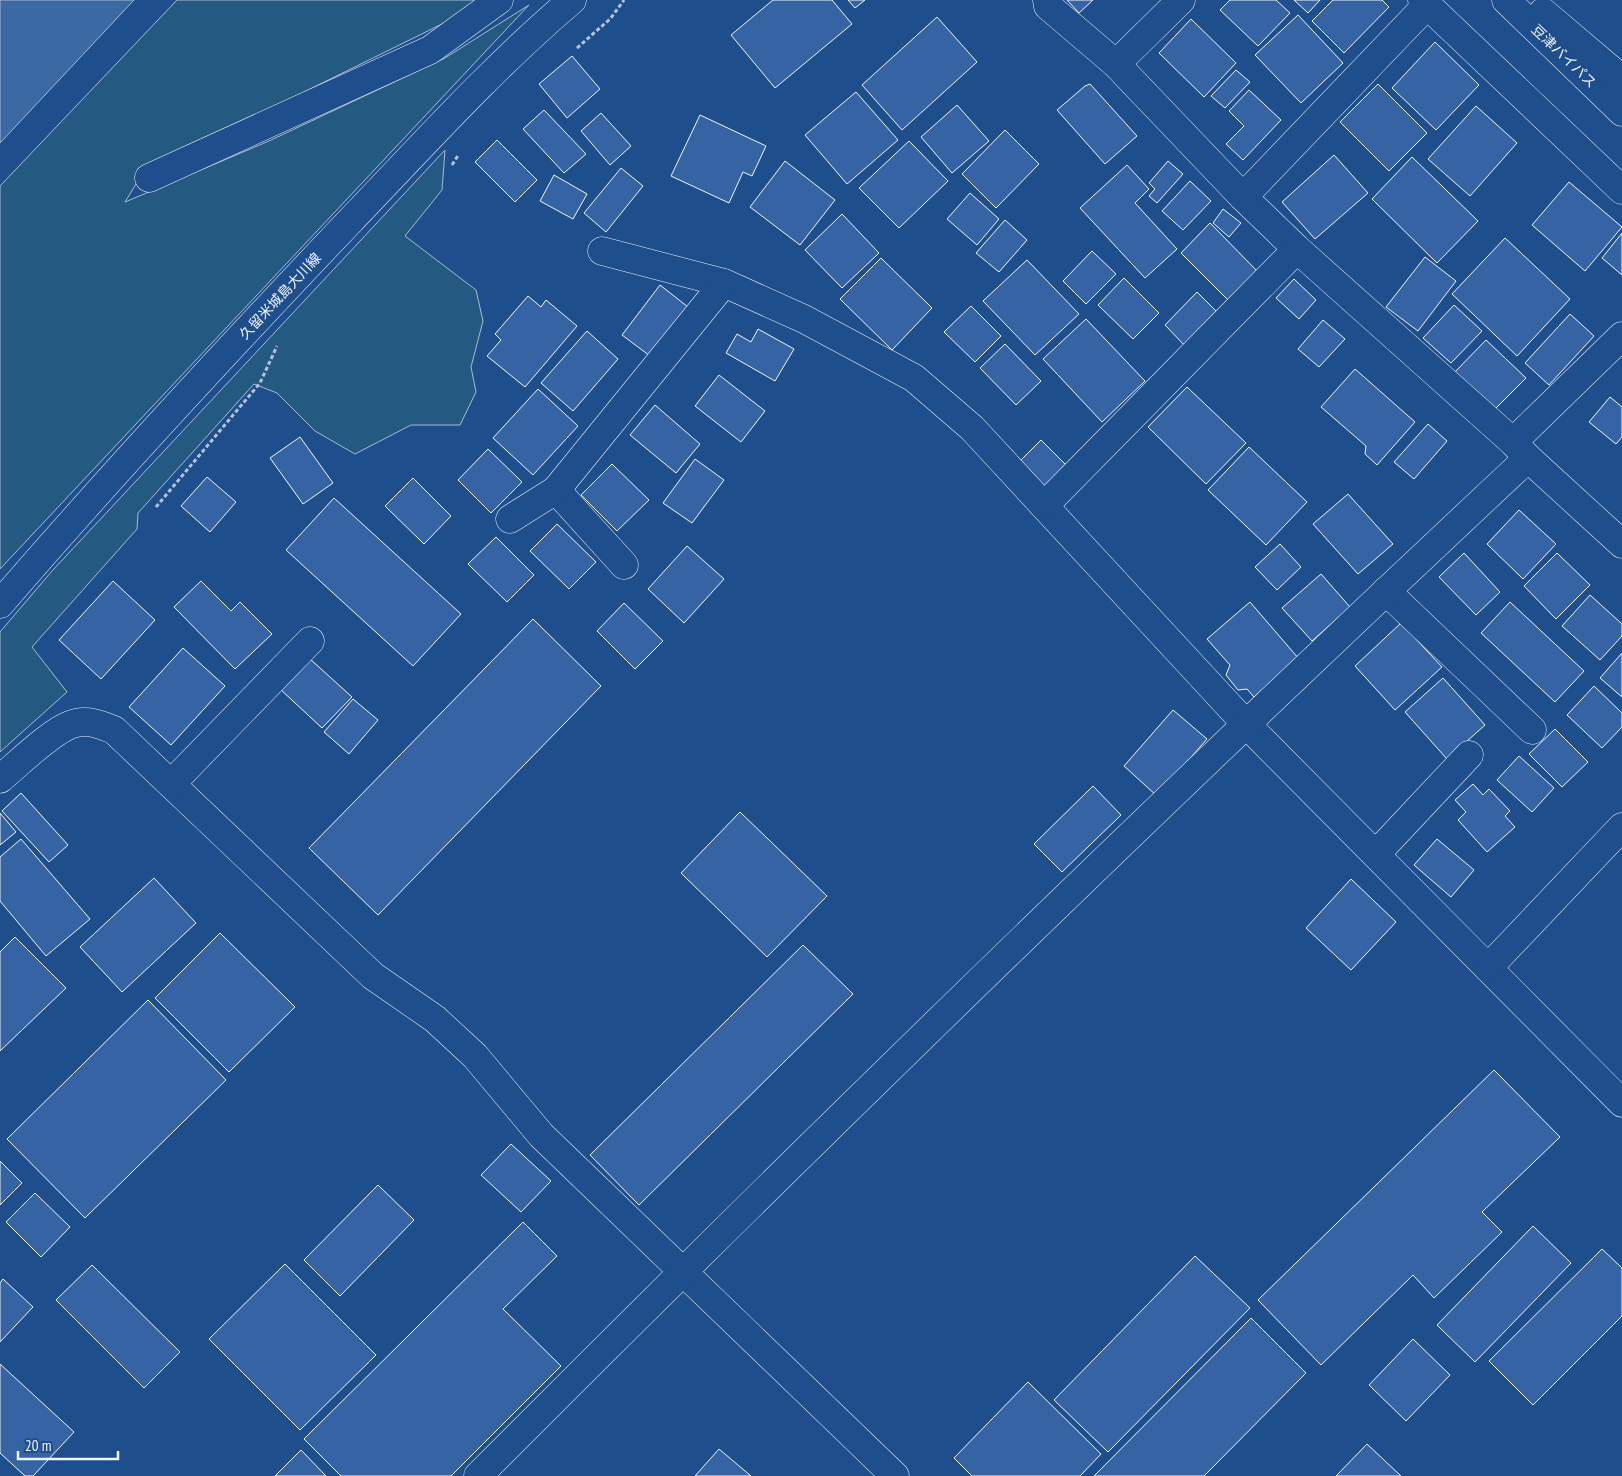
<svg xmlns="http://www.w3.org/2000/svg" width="1622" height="1476" font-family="'PT Sans Narrow','Noto Sans JP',sans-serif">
<rect width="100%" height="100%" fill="#1f4e8c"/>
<g fill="#245a82" stroke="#a8bbd7">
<path d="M177 0H476L450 20 144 171 125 202 269 141 445 58 529 5 0 569V186Z"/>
<path d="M445 150 442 190 405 236 476 290 483 321 471 367 476 392 460 425H411L355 454 315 431 277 393 254 384 138 513 137 529 32 647 67 692 0 752V632L52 571Z"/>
</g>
<path fill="#3b69a3" stroke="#a8bbd7" d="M0 0H134L0 143Z"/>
<g fill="#3563a3" stroke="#f2f6ff">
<path d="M773 0H832L852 24 775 88 731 35Z"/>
<path d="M848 0H865L855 8Z"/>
<path d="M1067 0H1093L1079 13Z"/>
<path d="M1230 0H1276L1290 13 1258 46 1220 10Z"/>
<path d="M1294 0H1320L1308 13Z"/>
<path d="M1333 0H1382L1389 7 1344 53 1312 21Z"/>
<path d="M1298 15 1343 63 1301 103 1255 55Z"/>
<path d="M937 17 977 62 902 130 862 85Z"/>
<path d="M1191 19 1236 63 1204 97 1159 53Z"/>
<path d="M1435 42 1479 85 1436 130 1392 88Z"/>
<path d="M572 56 600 89 567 118 539 84Z"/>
<path d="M1236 70 1250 82 1225 108 1211 96Z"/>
<path d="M1090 84 1137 136 1105 164 1057 110 1085 86Z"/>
<path d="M1378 84 1427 133 1389 171 1340 122Z"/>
<path d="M1249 90 1281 120 1243 160 1226 144 1244 126 1229 111Z"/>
<path d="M856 92 898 140 847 184 805 135Z"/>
<path d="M957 105 989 141 952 173 921 137Z"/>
<path d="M1476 106 1517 143 1470 196 1428 159Z"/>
<path d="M544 110 586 154 564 173 523 129Z"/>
<path d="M601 113 631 146 610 165 581 131Z"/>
<path d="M700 115 766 146 752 176 743 172 729 203 671 176Z"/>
<path d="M1005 130 1039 164 996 208 962 174Z"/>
<path d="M497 140 537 180 515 202 475 162Z"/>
<path d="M909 141 948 181 899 228 859 188Z"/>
<path d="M1334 155 1368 193 1315 239 1282 202Z"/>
<path d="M1412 157 1478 221 1437 263 1372 199Z"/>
<path d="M785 161 835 200 800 245 750 207Z"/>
<path d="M1168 161 1183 174 1157 203 1149 196 1155 189 1149 183Z"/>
<path d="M1127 165 1149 189 1135 203 1177 249 1145 278 1080 208Z"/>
<path d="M621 168 643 186 606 232 584 213Z"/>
<path d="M554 175 587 194 573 219 540 201Z"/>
<path d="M1190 181 1211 201 1183 230 1162 211Z"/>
<path d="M1569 182 1622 227 1585 271 1532 225Z"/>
<path d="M970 193 999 219 977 245 947 219Z"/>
<path d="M1223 209 1241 223 1229 237 1213 223Z"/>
<path d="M842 214 879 253 842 288 805 250Z"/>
<path d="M1005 220 1027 240 999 272 976 253Z"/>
<path d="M1210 223 1260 274 1231 303 1181 253Z"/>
<path d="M1622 233V275L1602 258Z"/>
<path d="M1505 238 1570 299 1517 356 1452 294Z"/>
<path d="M1092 251 1116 274 1086 304 1063 281Z"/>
<path d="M1425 257 1456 281 1418 331 1386 307Z"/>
<path d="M881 258 932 308 892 350 840 299Z"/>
<path d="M1027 260 1079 314 1035 355 983 301Z"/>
<path d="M1124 278 1159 313 1133 339 1098 305Z"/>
<path d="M1294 279 1316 300 1299 319 1276 298Z"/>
<path d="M660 285 688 307 650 356 622 335Z"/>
<path d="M1197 292 1220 315 1187 348 1165 325Z"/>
<path d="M528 296 541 307 546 300 577 326 525 387 487 356 501 340 495 334Z"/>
<path d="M1454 305 1482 331 1451 363 1423 338Z"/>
<path d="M971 306 1001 336 975 362 944 332Z"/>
<path d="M1570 314 1594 336 1549 385 1525 363Z"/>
<path d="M1086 319 1145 381 1102 422 1043 359Z"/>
<path d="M1323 320 1345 339 1319 367 1298 349Z"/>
<path d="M758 329 794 349 775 381 726 353 737 334 751 342Z"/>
<path d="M587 331 618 359 573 411 541 383Z"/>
<path d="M1486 340 1526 378 1491 413 1452 375Z"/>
<path d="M1005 344 1041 381 1016 405 980 368Z"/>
<path d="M1355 369 1415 422 1377 465 1365 454 1366 446 1321 407Z"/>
<path d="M719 375 765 411 741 442 695 406Z"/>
<path d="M1187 387 1246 443 1206 484 1148 427Z"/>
<path d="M538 389 578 426 533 475 493 438Z"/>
<path d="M1610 397 1622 407V437L1616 444 1589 422Z"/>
<path d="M655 405 700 444 676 473 630 435Z"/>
<path d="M1428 424 1447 441 1414 479 1394 462Z"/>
<path d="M300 437 333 483 303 504 270 458Z"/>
<path d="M1041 440 1066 465 1043 488 1018 463Z"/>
<path d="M1249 447 1307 502 1266 545 1208 490Z"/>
<path d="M488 449 522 482 491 513 458 480Z"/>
<path d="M695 459 724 480 692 523 663 503Z"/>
<path d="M612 464 649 500 617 531 581 495Z"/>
<path d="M207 477 236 502 210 532 181 506Z"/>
<path d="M413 478 451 516 424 544 385 506Z"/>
<path d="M1348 494 1393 544 1358 574 1313 524Z"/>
<path d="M334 498 461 614 413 666 286 550Z"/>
<path d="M1519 510 1556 544 1523 579 1487 544Z"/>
<path d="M557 524 596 562 569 589 530 551Z"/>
<path d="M496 537 534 575 507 602 468 564Z"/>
<path d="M1280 544 1301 567 1277 590 1255 567Z"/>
<path d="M687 546 724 579 684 623 648 589Z"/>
<path d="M1464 553 1500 592 1476 615 1439 577Z"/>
<path d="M1557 553 1590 585 1556 619 1524 586Z"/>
<path d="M1321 574 1350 607 1312 641 1282 608Z"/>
<path d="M113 581 155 620 101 679 59 640Z"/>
<path d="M201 581 231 611 240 602 272 634 235 669 174 607Z"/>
<path d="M1590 595 1622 624V636L1600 660 1562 626Z"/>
<path d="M1250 602 1299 659 1254 697 1247 689 1238 690 1226 675 1230 665 1207 639Z"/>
<path d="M1510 602 1584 671 1555 702 1481 633Z"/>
<path d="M624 603 663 641 635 669 597 631Z"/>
<path d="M533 619 601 686 378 915 309 848Z"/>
<path d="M1401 623 1442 667 1395 710 1355 666Z"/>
<path d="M183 648 225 686 171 745 129 707Z"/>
<path d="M1622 653V697L1600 678Z"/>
<path d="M309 658 352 697 322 728 280 689Z"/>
<path d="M1443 678 1485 725 1447 759 1405 712Z"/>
<path d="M1594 686 1622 713V727L1602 748 1567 715Z"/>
<path d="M353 699 378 720 349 754 324 732Z"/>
<path d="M1173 710 1207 739 1157 796 1124 766Z"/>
<path d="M1555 729 1588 762 1562 787 1529 754Z"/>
<path d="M1519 756 1554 788 1532 812 1497 780Z"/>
<path d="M1473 784 1483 795 1489 789 1510 811 1505 816 1515 827 1487 852 1458 820 1466 812 1455 800Z"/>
<path d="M1093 786 1121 815 1062 872 1034 844Z"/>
<path d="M21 793 68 845 49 862 2 811Z"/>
<path d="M740 812 827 896 767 957 681 873Z"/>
<path d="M0 813 16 832 0 845Z"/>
<path d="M21 839 90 919 46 956 0 901V857Z"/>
<path d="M1437 839 1474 870 1451 897 1414 865Z"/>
<path d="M154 878 196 923 122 992 80 947Z"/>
<path d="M1351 879 1396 922 1351 970 1306 928Z"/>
<path d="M220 933 295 1007 229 1072 155 998Z"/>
<path d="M15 937 66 988 0 1051V952Z"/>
<path d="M803 945 853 994 639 1205 590 1155Z"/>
<path d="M148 1000 226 1080 85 1218 7 1139Z"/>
<path d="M1494 1070 1560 1137 1482 1212 1502 1232 1434 1298 1413 1275 1321 1365 1258 1300Z"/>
<path d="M511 1144 551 1181 521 1212 481 1175Z"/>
<path d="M0 1161 22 1183 0 1205Z"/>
<path d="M378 1185 414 1220 340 1296 304 1260Z"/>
<path d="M35 1193 70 1227 41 1257 6 1222Z"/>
<path d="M523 1222 557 1256 503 1309 561 1366 451 1476H341L304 1439Z"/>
<path d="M1533 1226 1571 1263 1475 1362 1437 1325Z"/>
<path d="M1602 1249 1622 1268V1316L1533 1405 1489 1361Z"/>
<path d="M1195 1256 1250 1308 1108 1452 1054 1400Z"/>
<path d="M285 1264 376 1355 300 1430 209 1339Z"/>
<path d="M92 1265 180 1352 144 1388 56 1300Z"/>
<path d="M3 1279 33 1307 0 1342V1283Z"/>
<path d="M1251 1318 1306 1373 1204 1476H1094Z"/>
<path d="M1413 1339 1450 1375 1406 1421 1369 1385Z"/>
<path d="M0 1364 74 1432 33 1476H25L0 1453Z"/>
<path d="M1028 1382 1101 1454 1080 1476H972L954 1458Z"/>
<path d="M1367 1444 1401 1476H1336Z"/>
<path d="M719 1449 751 1476H695Z"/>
<path d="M301 1450 326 1476H275Z"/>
</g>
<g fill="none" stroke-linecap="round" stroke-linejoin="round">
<defs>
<g id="minor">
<path d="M1047 0 1048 6 1116 64 1243 197 1297 249 1513 442 1622 336"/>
<path d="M1422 0 1622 190"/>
<path d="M1116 64 1181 0"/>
<path d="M149 178 430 50 499 0"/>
<path d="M1243 197 1427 5"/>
<path d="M602 251 724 283 804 319 914 378 972 428 1245 723 1622 1103"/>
<path d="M1528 458 1622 544"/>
<path d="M556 490 624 565"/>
<path d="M1044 506 1297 249"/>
<path d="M510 519 556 490 724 283"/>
<path d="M1386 591 1532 730"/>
<path d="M0 779C17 765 55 727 76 723 90 720 101 725 114 730L373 976 435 1019 475 1056 541 1135 895 1476"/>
<path d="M171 784 310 641"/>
<path d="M1376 854 1469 755"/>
<path d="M1488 968 1622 827"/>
<path d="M478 1476C822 1131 1172 791 1528 458L1513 442"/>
</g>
<path id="major" d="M0 604C113 473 231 346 350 221 422 146 492 68 572 0"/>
<g id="highway">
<path d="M1506 0 1622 112"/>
<path d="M1543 12 1622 79"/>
</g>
</defs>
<use href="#minor" stroke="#f2f6ff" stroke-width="29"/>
<use href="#major" stroke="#f2f6ff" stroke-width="29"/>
<use href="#highway" stroke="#f2f6ff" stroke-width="29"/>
<g stroke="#b3c4dc" stroke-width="3" stroke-dasharray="4 2.5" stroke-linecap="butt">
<path d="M577 48 610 19 624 0"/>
<path d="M452 165 459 154"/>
<path d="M156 507 260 383 277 346"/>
</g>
<use href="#minor" stroke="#1f4e8c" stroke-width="28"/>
<use href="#major" stroke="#1f4e8c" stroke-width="28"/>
<use href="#highway" stroke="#1f4e8c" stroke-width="28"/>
</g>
<g text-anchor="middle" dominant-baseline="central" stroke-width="4" stroke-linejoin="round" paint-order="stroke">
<g font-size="14" fill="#f2f6ff" stroke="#1f4e8c">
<text transform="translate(1564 56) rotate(44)">豆津バイパス</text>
<text transform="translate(280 296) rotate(-47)">久留米城島大川線</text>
</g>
</g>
<path d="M18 1451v8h100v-8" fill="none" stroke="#f2f6ff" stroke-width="2.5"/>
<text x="25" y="1451" font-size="15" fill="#f2f6ff" stroke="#1f4e8c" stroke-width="4" paint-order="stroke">20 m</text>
</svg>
